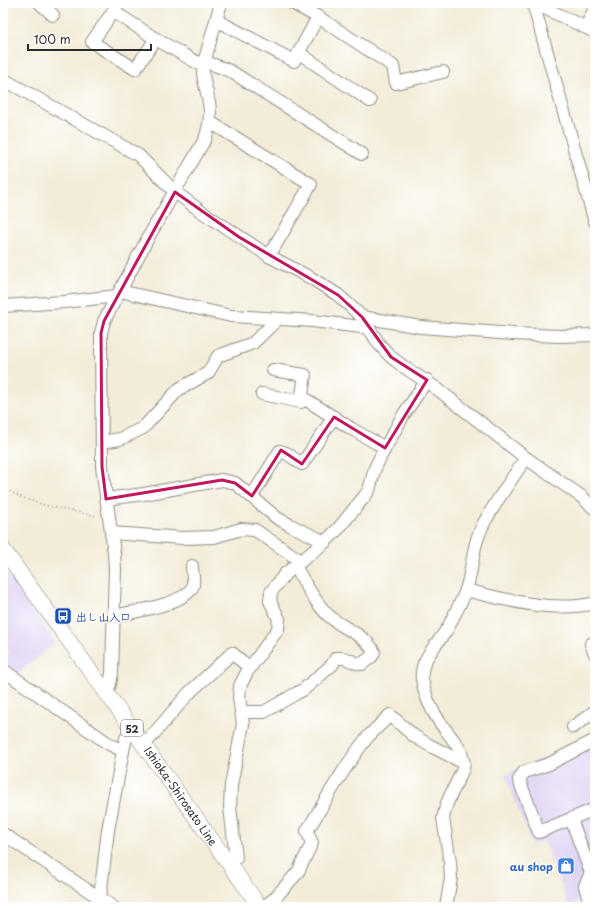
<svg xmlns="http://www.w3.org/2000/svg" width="598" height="910" font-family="'Playpen Sans','Klee One',sans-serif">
<rect width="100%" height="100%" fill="#fff"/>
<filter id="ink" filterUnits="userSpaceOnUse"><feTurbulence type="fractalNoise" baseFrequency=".025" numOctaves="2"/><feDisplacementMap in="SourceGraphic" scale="8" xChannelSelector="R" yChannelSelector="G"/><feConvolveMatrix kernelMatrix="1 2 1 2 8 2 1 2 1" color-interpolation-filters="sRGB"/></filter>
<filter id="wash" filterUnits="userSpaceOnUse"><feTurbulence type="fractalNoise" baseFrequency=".012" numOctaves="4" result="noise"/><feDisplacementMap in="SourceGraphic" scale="16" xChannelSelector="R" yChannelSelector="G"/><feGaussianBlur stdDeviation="0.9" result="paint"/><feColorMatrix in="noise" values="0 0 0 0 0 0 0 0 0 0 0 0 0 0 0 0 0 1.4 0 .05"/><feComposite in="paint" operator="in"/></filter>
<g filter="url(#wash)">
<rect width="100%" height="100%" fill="#f3ecd8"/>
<g fill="#e0d4f4">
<path d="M3 568 55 643 16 675 3 665 9 652 3 647Z"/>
<path d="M595 736V894L569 906 544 840 532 845 505 775 542 758 549 761Z"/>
</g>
</g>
<g filter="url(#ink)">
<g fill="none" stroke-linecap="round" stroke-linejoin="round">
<defs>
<g id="minor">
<path d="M40 3 53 15"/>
<path d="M119 3 92 42 135 69 156 39"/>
<path d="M533 3 595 222"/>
<path d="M534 3 595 32"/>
<path d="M113 11 156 39 203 66"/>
<path d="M318 17 393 66 396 83 443 72"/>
<path d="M216 20 294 61 318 17 292 3"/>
<path d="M586 27 595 8"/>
<path d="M299 53 370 101"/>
<path d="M204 61 230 71 362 154"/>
<path d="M3 79 138 155 175 192 202 212 269 256 311 278 338 295 362 317 379 344 391 357 404 367 436 388 526 458 582 497 595 509"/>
<path d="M210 122 311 184 269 256"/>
<path d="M120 291 231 316 313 321 369 328"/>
<path d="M3 306 64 302 117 296"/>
<path d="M362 317 421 327 513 334 560 336 595 335"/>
<path d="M262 394 301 402 305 375 273 370"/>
<path d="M302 397 352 429 385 448"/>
<path d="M102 442 120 439 143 428 179 389 208 373 218 356 253 343 278 319"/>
<path d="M252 496 280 451 286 453 302 464 334 417"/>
<path d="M106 499 144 494 222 480 235 483 277 518 290 525 325 542"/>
<path d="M111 533 183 538 214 537 241 529 255 530 301 561"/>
<path d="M466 590C504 600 556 613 595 603"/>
<path d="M113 618 118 615C134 612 189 603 193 585 194 579 192 572 192 566"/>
<path d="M595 642 591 644 595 654"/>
<path d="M3 670 109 744 123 751"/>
<path d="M107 692 110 684 112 673 115 569 114 553 102 467 101 333 104 321 149 236 205 139C210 125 212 112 208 98 206 86 202 78 203 66L221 3"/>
<path d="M241 712H264L297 693 303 690 332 665 336 658C349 656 350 663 362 664L372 656 374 652C364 633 342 629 328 615 314 601 305 583 295 566"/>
<path d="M573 727 595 711"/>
<path d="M595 740 549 764 524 772 519 780 539 832 595 809"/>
<path d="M144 745 189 693 232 653 250 668"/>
<path d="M571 819 591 873 585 886 590 904"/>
<path d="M3 834 113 907"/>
<path d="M236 858 230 807 231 785 243 724 239 698 240 686 247 672 278 629 279 619 270 601 271 592 285 574 325 542 338 529 364 497 369 490 375 468 385 448 404 414 427 380"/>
<path d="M100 907V897L108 830 123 751 126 738 133 729"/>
<path d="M263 907 274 899 298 872 312 843 307 831C326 800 343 768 366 739 373 731 382 723 390 715L414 736 429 745 464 763"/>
<path d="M446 907 451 878 450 862 443 818 447 803 463 769C466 750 449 736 439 721 431 709 424 693 422 679 419 659 440 642 449 626 454 614 462 602 466 590 473 569 472 545 483 525 495 502 511 480 526 458"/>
</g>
<path id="major" d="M3 549 260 907"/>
</defs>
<use href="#minor" stroke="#8f8c82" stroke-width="14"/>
<use href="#major" stroke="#8f8c82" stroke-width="16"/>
<path stroke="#8f8c82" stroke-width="1.5" stroke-dasharray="1 3" stroke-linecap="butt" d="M3 487C28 505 68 510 98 516"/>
<use href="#minor" stroke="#fff" stroke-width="12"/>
<use href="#major" stroke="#fff" stroke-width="15"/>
</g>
</g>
<path fill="none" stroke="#c2185b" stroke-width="3" stroke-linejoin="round" d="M175 192 239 237 338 295 362 317 391 357 427 380 385 448 334 417 302 464 281 450 252 496 235 483 222 480 106 499 102 467 101 333 104 321Z"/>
<defs>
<symbol id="bus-square" viewBox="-11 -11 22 22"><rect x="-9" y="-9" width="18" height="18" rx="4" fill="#1a4fb4" stroke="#fff"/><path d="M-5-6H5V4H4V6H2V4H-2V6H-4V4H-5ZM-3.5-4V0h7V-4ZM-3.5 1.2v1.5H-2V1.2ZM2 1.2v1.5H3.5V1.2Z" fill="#fff"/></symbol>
<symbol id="shop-square" viewBox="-11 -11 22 22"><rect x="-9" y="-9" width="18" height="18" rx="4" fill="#3f7fe0" stroke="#fff"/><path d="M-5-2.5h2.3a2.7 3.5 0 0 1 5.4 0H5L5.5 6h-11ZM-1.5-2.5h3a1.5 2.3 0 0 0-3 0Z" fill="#fff"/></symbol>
</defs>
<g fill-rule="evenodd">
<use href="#bus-square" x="53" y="606" width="20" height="20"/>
<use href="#shop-square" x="556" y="856" width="20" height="20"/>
</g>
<g text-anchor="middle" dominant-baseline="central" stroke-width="3" stroke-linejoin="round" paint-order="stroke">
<rect fill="#fff" stroke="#6b6b6b" stroke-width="1" x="121" y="720" width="22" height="16" rx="3"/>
<g font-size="10" font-weight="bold" fill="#2b2b2b">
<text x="132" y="728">52</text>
</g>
<g font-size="11" font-weight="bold" fill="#164399" stroke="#fff" text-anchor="start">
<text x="76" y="616">出し山入口</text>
</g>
<g font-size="11" fill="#2b2b2b" stroke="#fff">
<text transform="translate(181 796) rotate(55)">Ishioka-Shirosato Line</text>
</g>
<g font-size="11" font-weight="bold" fill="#366cbe" stroke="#fff" text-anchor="end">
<text x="553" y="866">au shop</text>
</g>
</g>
<rect width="598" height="910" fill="none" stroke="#fff" stroke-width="16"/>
<path d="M28 44v6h123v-6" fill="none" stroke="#2b2b2b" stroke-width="2"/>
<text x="34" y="44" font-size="12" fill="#2b2b2b" stroke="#ffffff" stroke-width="3" paint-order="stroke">100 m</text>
</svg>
